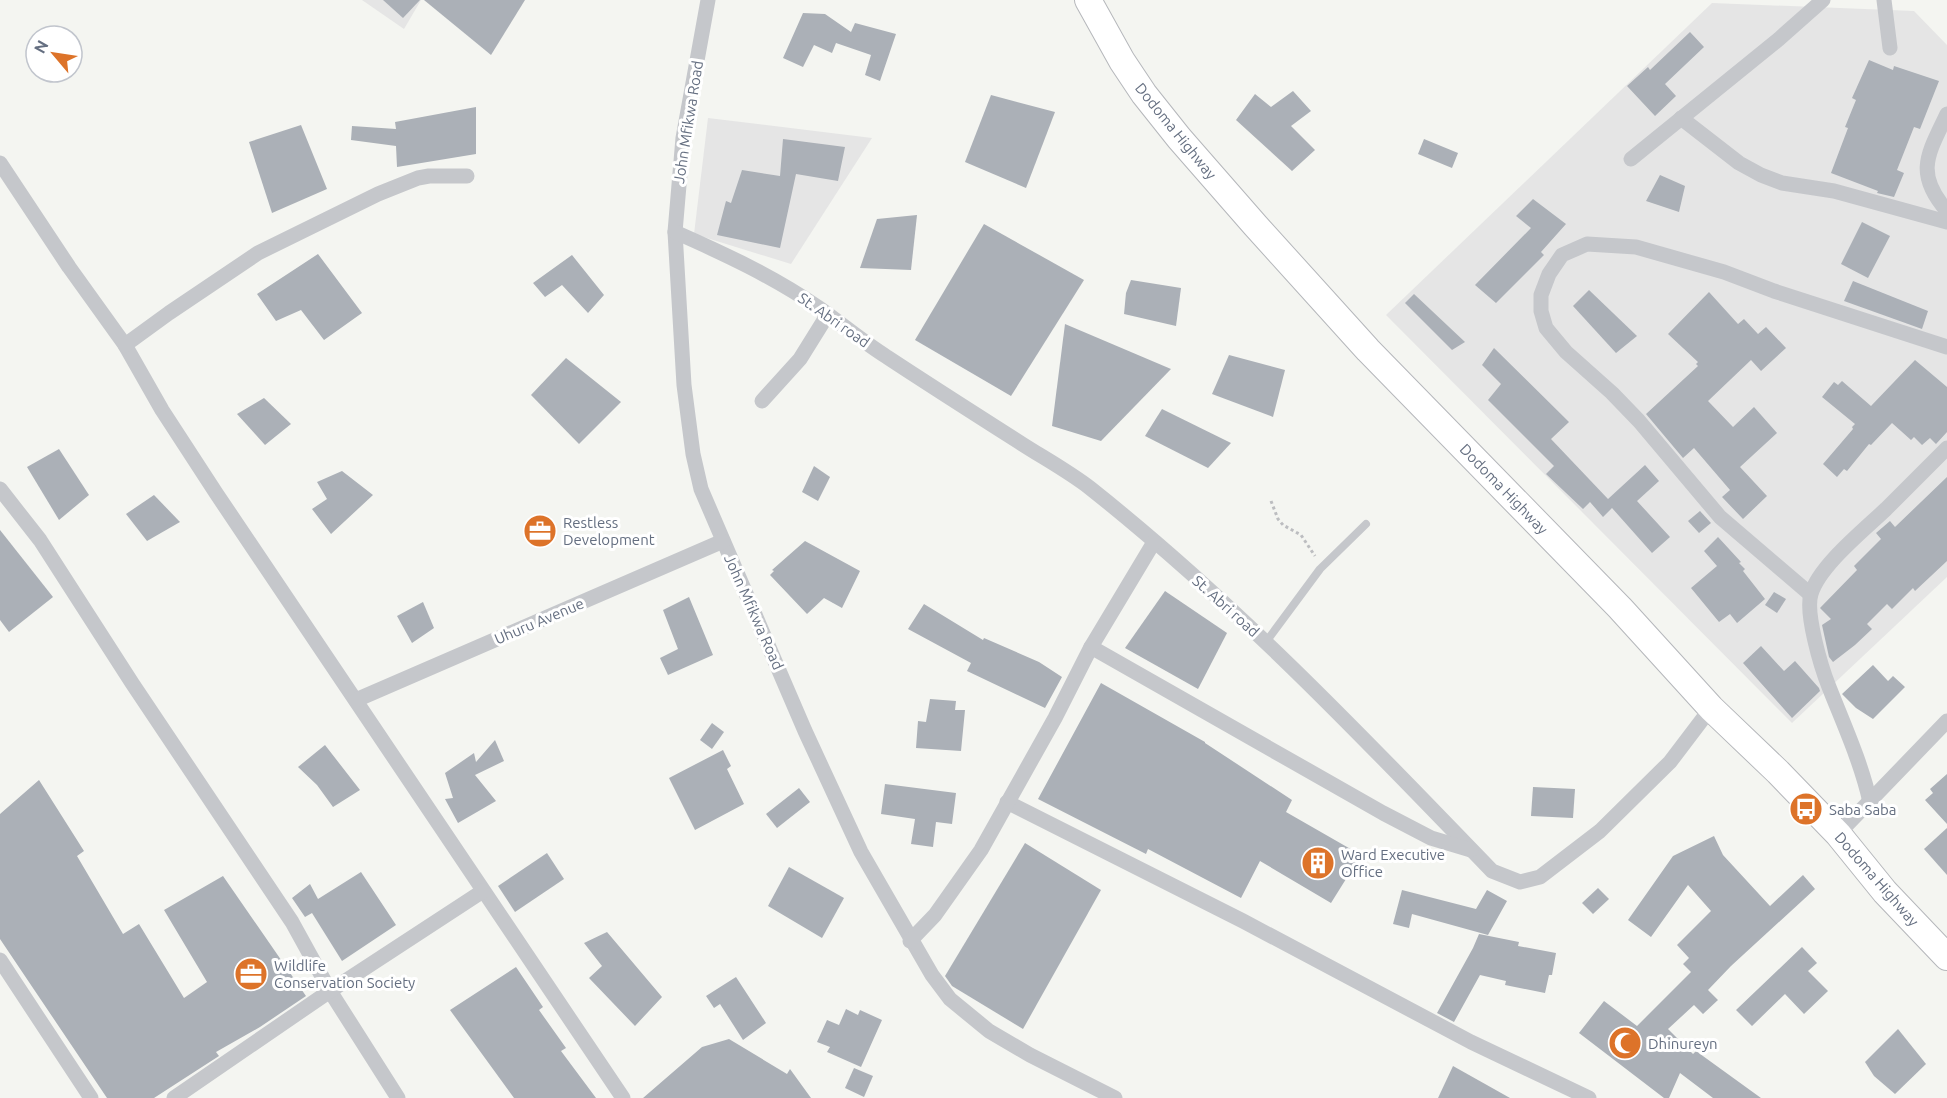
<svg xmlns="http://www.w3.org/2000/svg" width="1947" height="1098" font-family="Ubuntu,sans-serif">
<rect width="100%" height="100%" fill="#f4f5f1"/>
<g fill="#e5e5e5">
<path d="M362 0H421L404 29Z"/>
<path d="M1712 3 1914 11 1947 45V577L1792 723 1386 315Z"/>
<path d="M708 118 872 138 791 264 694 234Z"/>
</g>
<g fill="#abb0b7">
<path d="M383 0H420L403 18Z"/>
<path d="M424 0H525L491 55Z"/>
<path d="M803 13 825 14 851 32 855 23 896 34 880 81 865 75 871 55 836 43 832 53 814 45 803 67 783 58Z"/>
<path d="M1690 32 1704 47 1665 84 1676 96 1655 116 1627 86 1648 67 1650 70Z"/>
<path d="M1869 60 1893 70 1894 66 1939 81 1920 129 1914 127 1897 170 1904 173 1894 197 1877 193 1878 191 1831 173 1848 128 1845 127 1856 100 1852 98Z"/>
<path d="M1293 91 1311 111 1291 126 1315 150 1292 171 1236 120 1255 94 1271 107Z"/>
<path d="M991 95 1055 112 1026 188 965 162Z"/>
<path d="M476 107V154L397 167 396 146 351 140 352 126 396 129 395 122Z"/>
<path d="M301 125 327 189 272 213 249 142Z"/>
<path d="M783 139 845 147 838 181 796 174 780 248 717 235 726 201 731 203 742 170 780 176Z"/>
<path d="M1424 139 1458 153 1452 168 1418 154Z"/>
<path d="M1660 175 1685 186 1679 212 1646 201Z"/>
<path d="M1533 199 1566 224 1541 252 1544 255 1496 303 1475 285 1531 228 1516 216Z"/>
<path d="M917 215 911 270 860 268 877 219Z"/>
<path d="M1862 222 1890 236 1868 278 1841 264Z"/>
<path d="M984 224 1084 280 1011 396 915 340Z"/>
<path d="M318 254 362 313 324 340 301 310 276 321 257 294Z"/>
<path d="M572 255 604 295 588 313 562 285 545 297 533 283Z"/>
<path d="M1131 280 1181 288 1176 326 1124 314 1126 293Z"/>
<path d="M1853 281 1928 311 1922 329 1844 301Z"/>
<path d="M1589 290 1637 336 1616 353 1573 306Z"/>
<path d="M1709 292 1738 324 1744 319 1758 334 1766 327 1786 348 1761 371 1751 360 1708 401 1733 427 1754 407 1777 433 1740 467 1767 496 1743 519 1722 497 1730 490 1694 448 1683 458 1646 414 1698 366 1696 364 1698 362 1668 334Z"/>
<path d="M1414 294 1465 342 1452 350 1405 303Z"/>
<path d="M1065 324 1171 369 1101 441 1052 426Z"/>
<path d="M1494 348 1569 422 1551 439 1608 499 1645 465 1659 481 1637 501 1670 537 1652 553 1612 508 1603 517 1590 502 1583 509 1546 474 1554 466 1488 400 1501 384 1482 365Z"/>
<path d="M1229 355 1285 370 1273 417 1212 394Z"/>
<path d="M566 358 621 402 579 444 531 395Z"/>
<path d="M1915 360 1947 387V432L1936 444 1930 438 1922 445 1914 437 1911 440 1892 423 1871 445 1869 444 1847 471 1844 469 1837 477 1823 464 1853 429 1852 427 1855 424 1822 397 1834 382 1838 385 1842 381 1871 406Z"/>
<path d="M264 398 291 424 265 445 237 414Z"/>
<path d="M1162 409 1231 443 1208 468 1145 436Z"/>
<path d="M59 449 89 495 59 520 27 467Z"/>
<path d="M814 466 830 477 818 501 802 492Z"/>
<path d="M342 471 373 495 331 534 312 509 327 499 317 482Z"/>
<path d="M1947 477V561L1915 591 1913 588 1892 609 1887 604 1867 624 1872 629 1855 645 1833 662 1829 657 1822 625 1831 619 1820 608 1857 570 1854 566 1881 539 1876 533 1890 521 1895 527Z"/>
<path d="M154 495 180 522 147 541 126 514Z"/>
<path d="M1700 511 1711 523 1699 533 1688 521Z"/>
<path d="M0 530 53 597 9 632 0 620Z"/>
<path d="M1718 537 1741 562 1739 563 1745 569 1743 571 1765 599 1737 623 1730 614 1719 622 1691 588 1717 566 1704 551Z"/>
<path d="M805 541 860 571 842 608 824 598 807 614 770 575 774 571 772 570Z"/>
<path d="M1165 591 1227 633 1198 689 1125 648Z"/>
<path d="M1774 592 1786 599 1777 613 1765 605Z"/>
<path d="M689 597 713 655 668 675 660 658 678 649 663 610Z"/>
<path d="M423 602 434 628 412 643 397 616Z"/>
<path d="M924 604 983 640 984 638 1039 662 1062 677 1045 708 967 671 971 663 908 629Z"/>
<path d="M1761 646 1784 671 1795 661 1819 688 1820 691 1792 718 1743 663Z"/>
<path d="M1873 665 1888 681 1893 676 1905 687 1873 719 1856 708 1842 694Z"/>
<path d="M1101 683 1205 742V743L1292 800 1286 812 1361 855 1331 903 1260 861 1241 898 1148 849 1146 854 1038 799Z"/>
<path d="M930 699 956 701 955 710H965L961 751 916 748 918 721 926 722Z"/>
<path d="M712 723 724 732 712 749 700 740Z"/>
<path d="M495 740 504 761 475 775 496 801 458 823 445 799 453 798 445 773 474 753 476 762Z"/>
<path d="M325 745 360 790 333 807 317 785 298 767Z"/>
<path d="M723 750 731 766 727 769 744 804 695 830 669 778Z"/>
<path d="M1947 774V824L1925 800 1933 793 1930 789Z"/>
<path d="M39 780 84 851 77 856 123 934 139 924 184 998 207 982 164 910 223 876 306 996 260 1027 216 1052 219 1056 154 1098H107L0 939V814Z"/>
<path d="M885 784 956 793 952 824 936 822 933 847 911 844 915 819 881 814Z"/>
<path d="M1533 787 1575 789 1573 818 1531 816Z"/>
<path d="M799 788 810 802 777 828 766 814Z"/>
<path d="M1947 828V875L1924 849Z"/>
<path d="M1714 836 1723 855 1770 906 1803 875 1815 889 1731 966 1708 990 1718 1000 1703 1014 1694 1005 1668 1029 1693 1054 1696 1051 1761 1098H1713L1680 1073 1669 1098H1664L1579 1033 1604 1001 1637 1026 1691 972 1683 964 1689 958 1677 945 1711 911 1688 885 1651 937 1628 920 1673 856Z"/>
<path d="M1025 843 1101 890 1023 1029 952 986 945 976Z"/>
<path d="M547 853 564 879 515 912 498 886Z"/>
<path d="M789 867 844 898 822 938 768 906Z"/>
<path d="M361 872 396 925 342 961 312 913 305 917 292 898 310 884 318 899Z"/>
<path d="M1598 888 1609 899 1593 914 1582 903Z"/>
<path d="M1402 890 1476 909 1487 890 1507 901 1488 935 1412 914 1409 928 1393 924Z"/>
<path d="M607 932 662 997 635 1026 589 978 602 966 584 943Z"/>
<path d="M1479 934 1519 942 1518 946 1556 953 1552 975H1549L1545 993 1505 985 1506 981 1480 975 1454 1022 1437 1013 1473 948Z"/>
<path d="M1802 947 1817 963 1808 971 1828 991 1804 1014 1785 994 1752 1026 1736 1010Z"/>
<path d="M516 967 543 1007 539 1010 566 1048 561 1051 596 1098H514L450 1010Z"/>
<path d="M736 977 766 1023 743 1040 720 1004 714 1008 706 996Z"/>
<path d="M846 1009 858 1015 860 1010 882 1020 861 1067 827 1052 830 1047 817 1042 827 1020 839 1025Z"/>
<path d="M1898 1029 1926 1064 1895 1094 1874 1076 1865 1062Z"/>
<path d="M729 1039 787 1074 790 1069 811 1098H643L702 1047Z"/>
<path d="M1453 1066 1510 1098H1438Z"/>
<path d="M854 1068 873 1076 864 1097 845 1088Z"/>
</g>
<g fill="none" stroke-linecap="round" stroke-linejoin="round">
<defs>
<path id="trunk" d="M1088 0 1122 61 1144 94 1179 138 1255 225 1368 350 1620 608 1711 708 1778 772 1838 834 1885 892 1947 957"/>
</defs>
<use href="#trunk" stroke="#b5b7bb" stroke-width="28"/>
<path stroke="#bcbdc0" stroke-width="3" stroke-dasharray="3 3" stroke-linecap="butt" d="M1271 501 1278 519 1283 525 1301 535 1315 556"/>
<path stroke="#c5c7cb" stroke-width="8" d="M1266 642 1320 569 1366 524"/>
<g stroke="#c5c7cb" stroke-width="15">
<path d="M708 0 683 138 675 232 684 385 693 454 701 489 805 731 861 852 932 975 950 999 989 1031 1030 1055 1115 1098"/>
<path d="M1884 0 1890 48"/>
<path d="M1947 114C1928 154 1914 173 1947 211"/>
<path d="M1681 118 1739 163 1761 175 1782 183 1834 191 1947 222"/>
<path d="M1631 159 1779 39 1823 0"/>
<path d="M0 163 69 267 125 345 162 410 216 493 623 1098"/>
<path d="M675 232C725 254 774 277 819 308 842 324 863 342 887 357 931 386 975 414 1019 442 1042 457 1068 471 1090 488 1235 603 1364 738 1492 871L1520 882 1540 877 1600 831 1670 762 1711 708"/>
<path d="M125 345 169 313 258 253 378 194 418 178 429 176H467"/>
<path d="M762 401 800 359 828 314"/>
<path d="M0 489 40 540 132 683 292 922 330 991 398 1098"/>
<path d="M1810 594 1720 517 1639 421 1612 393 1566 352 1546 328 1541 311V295L1549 274 1562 255 1587 244 1636 247 1724 272 1774 291 1947 347"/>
<path d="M1091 647 1383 813 1431 838 1471 850"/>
<path d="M356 700 723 541"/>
<path d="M1007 802 1243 921 1471 1042 1589 1098"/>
<path d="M1870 802C1861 762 1844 725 1829 687 1821 667 1805 613 1811 594 1819 566 1864 530 1886 509 1906 489 1926 469 1947 448"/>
<path d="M1838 834 1947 721"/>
<path d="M910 941 935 915 981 850 1055 718 1091 647 1154 542"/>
<path d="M0 960 91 1098"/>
<path d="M174 1098 330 991 483 891"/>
</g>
<use href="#trunk" stroke="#fff" stroke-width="26"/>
</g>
<defs>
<symbol id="office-disc" viewBox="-11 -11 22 22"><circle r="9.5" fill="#dd7329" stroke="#fff"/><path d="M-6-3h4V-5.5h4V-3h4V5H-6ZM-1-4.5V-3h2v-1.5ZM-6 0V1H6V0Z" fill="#fff"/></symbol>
<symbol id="bus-disc" viewBox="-11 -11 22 22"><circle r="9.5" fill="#dd7329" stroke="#fff"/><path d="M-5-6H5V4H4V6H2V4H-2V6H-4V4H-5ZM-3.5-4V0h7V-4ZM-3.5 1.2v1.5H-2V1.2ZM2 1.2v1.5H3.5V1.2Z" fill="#fff"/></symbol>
<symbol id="building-disc" viewBox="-11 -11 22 22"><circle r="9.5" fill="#dd7329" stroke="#fff"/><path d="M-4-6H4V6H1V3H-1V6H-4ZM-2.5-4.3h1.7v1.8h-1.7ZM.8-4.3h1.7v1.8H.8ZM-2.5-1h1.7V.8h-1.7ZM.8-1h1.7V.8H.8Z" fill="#fff"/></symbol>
<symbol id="mosque-disc" viewBox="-11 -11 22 22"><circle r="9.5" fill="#dd7329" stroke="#fff"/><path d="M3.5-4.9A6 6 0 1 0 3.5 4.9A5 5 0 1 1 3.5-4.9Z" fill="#fff"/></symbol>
</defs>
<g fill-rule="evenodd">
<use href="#office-disc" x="521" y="512" width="38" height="38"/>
<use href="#bus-disc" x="1787" y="790" width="38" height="38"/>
<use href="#building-disc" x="1299" y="844" width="38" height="38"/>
<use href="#office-disc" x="232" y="955" width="38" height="38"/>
<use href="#mosque-disc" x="1606" y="1024" width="38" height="38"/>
</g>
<g text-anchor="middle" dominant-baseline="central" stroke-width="6" stroke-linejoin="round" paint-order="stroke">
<g font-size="15" fill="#656f81" stroke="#fff">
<text transform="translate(688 122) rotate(-81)">John Mfikwa Road</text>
<text transform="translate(1176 131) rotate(51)">Dodoma Highway</text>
<text transform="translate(834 320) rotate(35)">St. Abri road</text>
<text transform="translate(1504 489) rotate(46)">Dodoma Highway</text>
<text transform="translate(1226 606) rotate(42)">St. Abri road</text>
<text transform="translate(754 612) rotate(66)">John Mfikwa Road</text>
<text transform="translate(539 621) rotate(-23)">Uhuru Avenue</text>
<text transform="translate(1877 879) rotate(49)">Dodoma Highway</text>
</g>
<g font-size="15" fill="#656f81" stroke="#fff" text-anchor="start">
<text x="563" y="522">Restless<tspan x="563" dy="17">Development</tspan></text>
<text x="1829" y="809">Saba Saba</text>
<text x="1341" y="854">Ward Executive<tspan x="1341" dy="17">Office</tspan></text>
<text x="274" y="965">Wildlife<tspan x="274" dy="17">Conservation Society</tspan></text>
<text x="1648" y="1043">Dhinureyn</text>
</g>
</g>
<g transform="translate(54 54) rotate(299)"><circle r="28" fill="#ffffff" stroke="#c1c5cd" stroke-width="1.5"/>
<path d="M0-4.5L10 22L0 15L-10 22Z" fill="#dd7329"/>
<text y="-9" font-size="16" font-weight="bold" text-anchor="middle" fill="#656f81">N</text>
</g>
</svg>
